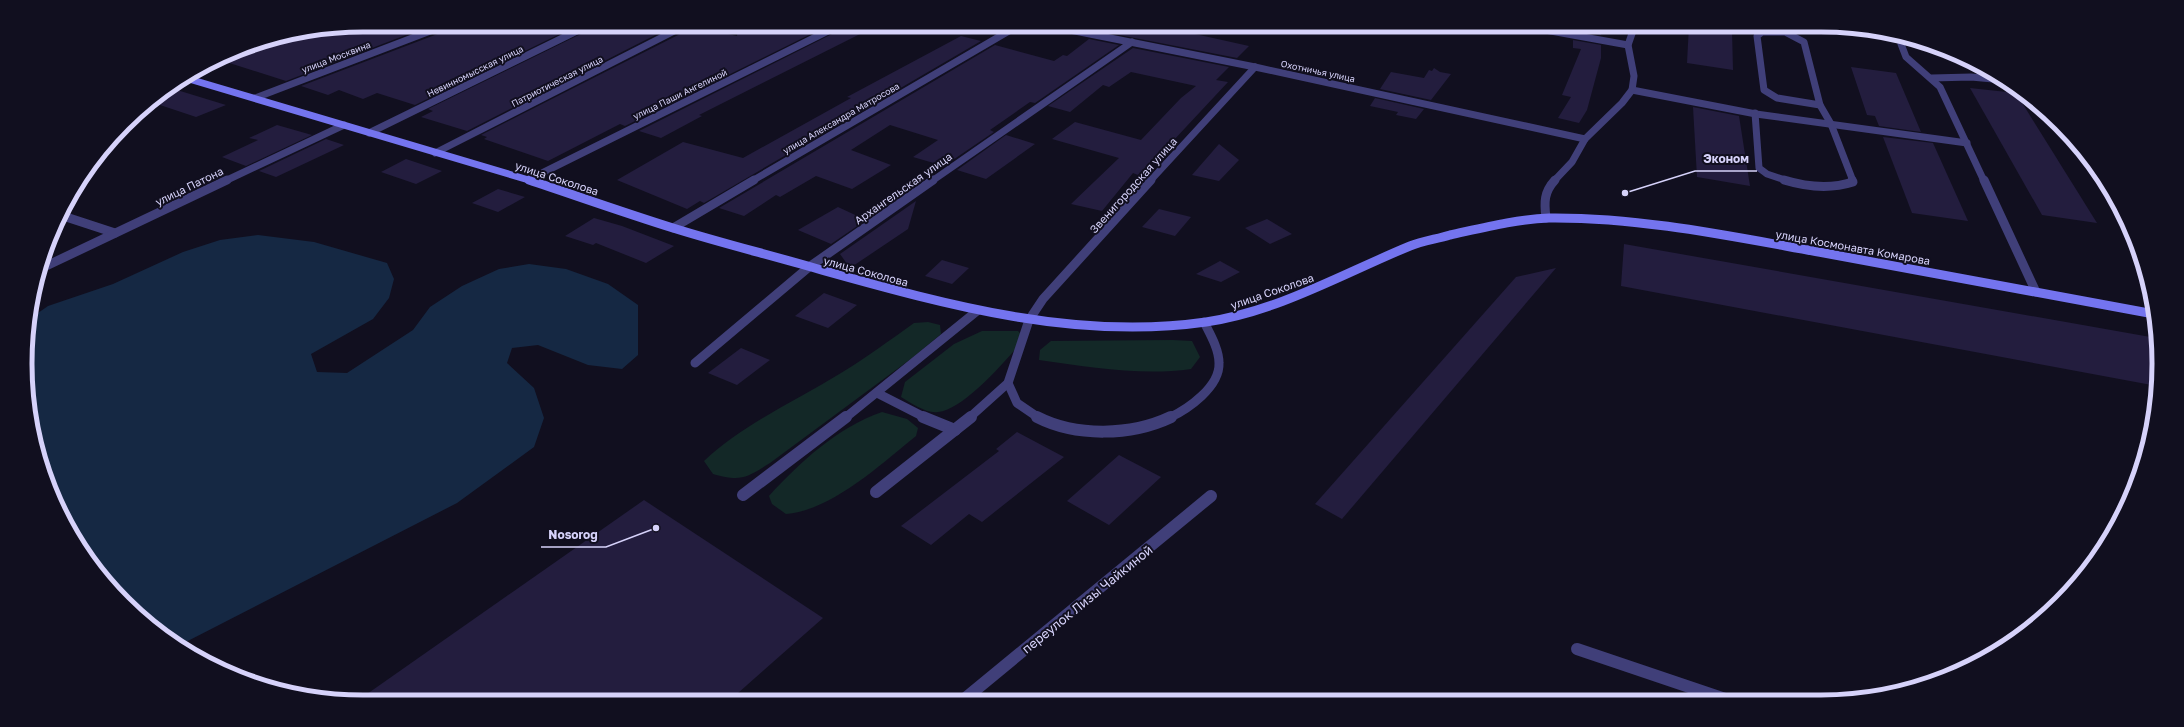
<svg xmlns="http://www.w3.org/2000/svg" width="2184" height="727" font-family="'Golos Text',sans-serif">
<rect width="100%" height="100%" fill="#110f1f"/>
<g fill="#132827">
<path d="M928 322 940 325 941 334 912 358 770 463C746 478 741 482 713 474L704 461C745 423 794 402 841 373 866 358 890 340 914 323Z"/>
<path d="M982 331H1018L1025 338C1007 359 965 409 938 412 927 414 911 403 901 397L905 382 954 344Z"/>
<path d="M1172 340 1192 341 1200 357 1191 369C1142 376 1089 367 1039 360L1040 350 1051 341Z"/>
<path d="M882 412 907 419 918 428 916 436C880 465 832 510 786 514L772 504 769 496C800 462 838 427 882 412Z"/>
</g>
<path fill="#152843" d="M258 235 314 242 387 263 394 279 389 298 373 319 311 354 317 372 347 373 413 330 430 307 462 286 499 269 529 264 566 269 608 284 638 305V355L622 369 588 365 538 345 512 348 507 363 534 388 544 418 534 447 457 503 178 646 124 603 82 552 36 451 26 385 28 320 48 306 113 284 183 252 220 240Z"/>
<g fill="#231d3e">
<path d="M364 25H432L286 81 220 60 264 42 298 31Z"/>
<path d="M451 25H578L415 105 377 93 363 99 339 90 328 95 301 86 448 30Z"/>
<path d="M594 25H650L667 29 467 131 421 117 433 111 428 109 591 29Z"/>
<path d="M738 25H829L625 126 620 124 548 161 484 139 487 137 481 135 682 33 689 34 701 28 737 36Z"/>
<path d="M845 25H878L699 115 702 116 661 138 639 131 842 29Z"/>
<path d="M1106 25H1194L1186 32 1249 46 1237 58 1099 31Z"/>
<path d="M1575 25H1601V35L1574 30Z"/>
<path d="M1689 25 1732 31 1733 70 1687 63Z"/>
<path d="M961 36 981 41 704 203 700 201 687 209 617 180 683 142 743 158 851 98 847 97Z"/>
<path d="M1089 39 1119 45 1035 103 1030 102 990 130 994 132 944 166 913 157 938 140 890 125 851 150 891 165 852 189 816 176 780 197 776 195 744 216 719 208 995 45 1054 61 1063 55 1067 56Z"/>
<path d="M1573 40 1601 45V58L1587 110 1579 123 1558 118 1571 97 1562 95 1581 49 1573 48Z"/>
<path d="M1133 48 1229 67 1216 80 1228 82 1172 142 1170 141 1138 175 1133 173 1102 211 1071 204 1119 158 1052 139 1075 122 1141 140 1181 98 1196 86 1131 72 1109 87 1103 85 1070 112 1048 106Z"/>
<path d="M1851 67 1896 73 1921 132 1879 126 1875 116 1867 115Z"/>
<path d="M1434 68 1440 72 1451 74 1431 100 1380 89 1391 72 1424 78 1429 70 1432 71Z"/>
<path d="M1970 88 2016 93 2097 223 2042 215Z"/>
<path d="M172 89 177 90 226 105 196 117 151 102Z"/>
<path d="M1375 98 1424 109 1416 119 1396 115 1398 112 1370 106Z"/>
<path d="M1693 107 1739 116 1750 186 1697 177Z"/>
<path d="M277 125 312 135 246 166 222 157 258 140 249 138Z"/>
<path d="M1006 135 1035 144 986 179 957 170Z"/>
<path d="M1883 137 1933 143 1968 221 1912 213Z"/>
<path d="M326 139 344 145 276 177 259 171Z"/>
<path d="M1219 144 1239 160 1219 181 1192 175Z"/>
<path d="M406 159 442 171 416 184 381 172Z"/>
<path d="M498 189 525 197 498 212 472 203Z"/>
<path d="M916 201 908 229 850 268 840 254Z"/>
<path d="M838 207 866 220 831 244 798 230Z"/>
<path d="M1159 209 1191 217 1175 236 1142 227Z"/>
<path d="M594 218 622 226 674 246 646 263 596 243 593 245 565 236Z"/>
<path d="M1267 219 1292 234 1270 244 1245 228Z"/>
<path d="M1624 244 2156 338 2159 363 2157 386 1621 286Z"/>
<path d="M942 260 969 268 952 284 925 276Z"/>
<path d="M1220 261 1240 272 1221 282 1196 274Z"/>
<path d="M1556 268 1342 519 1315 504 1516 277Z"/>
<path d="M824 293 857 305 828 328 795 316Z"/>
<path d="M741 348 770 360 737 385 708 373Z"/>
<path d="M1017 432 1064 457 982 522 969 514 931 545 901 526 999 451 996 449Z"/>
<path d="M1119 455 1161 477 1109 525 1067 501Z"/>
<path d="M644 500 823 618 729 701H357Z"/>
</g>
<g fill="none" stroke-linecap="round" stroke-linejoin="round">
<g stroke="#403f79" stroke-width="7">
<path d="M1762 32H1785L1804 42 1820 105 1777 98 1764 90 1757 36Z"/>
<path d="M1932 78 1971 77 2004 80"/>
<path d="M1632 90 1756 114 1967 143"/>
<path d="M1820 105 1831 124 1853 181"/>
<path d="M1755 113 1759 168 1767 174 1788 181"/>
<path d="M2093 165 2103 181"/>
</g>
<g stroke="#403f79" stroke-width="9">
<path d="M1784 180C1807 187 1831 189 1853 182L1852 180"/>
<path d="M2102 180 2122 213"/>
<path d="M1008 383 1017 403 1039 418"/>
<path d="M877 393 926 418"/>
<path d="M845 418 977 311"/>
<path d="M969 418 1008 383 1029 320"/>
<path d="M1169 418C1188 409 1220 387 1219 363 1219 349 1210 334 1204 322"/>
</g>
<g stroke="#403f79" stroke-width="12">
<path d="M923 417 955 430"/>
<path d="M1037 417C1076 437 1131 436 1171 417"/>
<path d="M876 492 971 417"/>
<path d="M743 495 846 417"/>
<path d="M1577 649 1725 699"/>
<path d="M962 701 1211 496"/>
</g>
<g stroke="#403f79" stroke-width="7">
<path d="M1045 25 1255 67 1585 139"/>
<path d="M1517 25 1628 45"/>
<path d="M1901 36V44L1906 57 1940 87 1984 181"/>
<path d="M255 98 446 25"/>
<path d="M369 133 589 25"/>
<path d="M435 153 686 25"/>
<path d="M528 180 840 25"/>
<path d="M225 181 344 125"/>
<path d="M752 181 1019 25"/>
<path d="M932 181 1132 42"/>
<path d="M1150 181 1255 67"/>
<path d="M1554 181 1572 162 1585 139 1622 103 1632 90 1634 76 1628 45 1635 25"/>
</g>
<g stroke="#403f79" stroke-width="9">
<path d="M1984 180 2036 292"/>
<path d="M60 215 115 233"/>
<path d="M1546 218C1544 202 1544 192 1555 180"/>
<path d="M673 228 754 180"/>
<path d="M44 267 227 180"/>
<path d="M1029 320 1043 299 1151 180"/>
<path d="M695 363 809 267 933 180"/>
</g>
<path stroke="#7474ef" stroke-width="7" d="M189 79 532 181"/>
<path stroke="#7474ef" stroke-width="9" d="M529 180C577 196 625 213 673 228 721 243 770 255 818 269 944 304 1074 341 1206 322 1279 311 1342 274 1410 246 1422 241 1437 239 1450 235 1482 228 1517 219 1549 218 1641 217 1734 237 1824 253 1934 274 2044 294 2154 314"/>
</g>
<g text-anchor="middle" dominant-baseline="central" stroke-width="4" stroke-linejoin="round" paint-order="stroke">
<g font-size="9" fill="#d6d2fa" stroke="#110f1f">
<text transform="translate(336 57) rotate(-21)">улица Москвина</text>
<text transform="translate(475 71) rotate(-26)">Невинномысская улица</text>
<text transform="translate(1318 71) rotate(12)">Охотничья улица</text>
<text transform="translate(557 81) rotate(-27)">Патриотическая улица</text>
<text transform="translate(680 94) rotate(-26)">улица Паши Ангелиной</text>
<text transform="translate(841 118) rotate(-30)">улица Александра Матросова</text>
</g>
<g font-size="11" fill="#d6d2fa" stroke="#110f1f">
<text transform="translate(557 178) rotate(18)">улица Соколова</text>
<text transform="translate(1133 185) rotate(-48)">Звенигородская улица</text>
<text transform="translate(189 186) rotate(-26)">улица Патона</text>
<text transform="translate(903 188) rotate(-35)">Архангельская улица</text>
<text transform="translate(1853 247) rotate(10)">улица Космонавта Комарова</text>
<text transform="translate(866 271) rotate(15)">улица Соколова</text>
<text transform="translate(1272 291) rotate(-19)">улица Соколова</text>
</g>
<g font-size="13" fill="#d6d2fa" stroke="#110f1f">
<text transform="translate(1087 599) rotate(-39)">переулок Лизы Чайкиной</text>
</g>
</g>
<path d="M0 0H2184V727H0ZM363 32H1821A331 331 0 0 1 2152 363V364A331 331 0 0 1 1821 695H363A331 331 0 0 1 32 364V363A331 331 0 0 1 363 32Z" fill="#110f1f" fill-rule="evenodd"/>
<path fill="none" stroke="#d6d2fa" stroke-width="5" d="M363 32H1821A331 331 0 0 1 2152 363V364A331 331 0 0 1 1821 695H363A331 331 0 0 1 32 364V363A331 331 0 0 1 363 32Z"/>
<path fill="none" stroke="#d6d2fa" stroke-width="1.5" d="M1625 193L1695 171H1757M656 528L606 547H541"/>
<g fill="#d6d2fa" stroke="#110f1f" stroke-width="1.5">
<circle cx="1625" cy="193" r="4"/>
<circle cx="656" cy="528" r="4"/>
</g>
<g font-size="12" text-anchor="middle" font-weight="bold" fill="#d6d2fa" stroke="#110f1f" stroke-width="4" stroke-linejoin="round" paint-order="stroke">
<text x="1726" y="163">Эконом</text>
<text x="573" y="539">Nosorog</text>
</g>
</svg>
